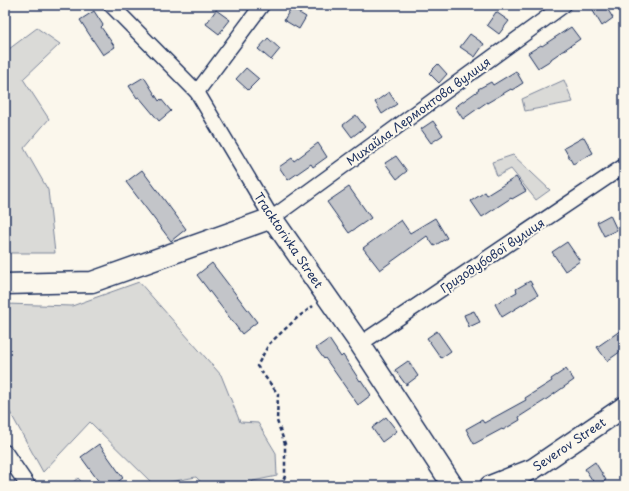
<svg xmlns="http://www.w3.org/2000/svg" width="629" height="491" font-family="'Playpen Sans',sans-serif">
<rect width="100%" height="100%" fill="#fbf7ec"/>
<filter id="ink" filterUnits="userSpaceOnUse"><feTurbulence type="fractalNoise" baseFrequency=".025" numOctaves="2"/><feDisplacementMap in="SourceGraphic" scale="8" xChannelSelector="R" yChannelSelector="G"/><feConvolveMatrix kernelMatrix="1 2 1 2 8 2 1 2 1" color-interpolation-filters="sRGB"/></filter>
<g filter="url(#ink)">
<g fill="#dadad7" stroke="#7a849a">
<path d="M37 28 60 44 23 79 49 119 24 148 48 190 55 253H5V52Z"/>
<path d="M564 80 573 102 525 111 522 99Z"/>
<path d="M513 155 550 190 536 200 511 169 497 176 492 162Z"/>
<path d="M139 282 221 375 240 422 258 423 276 453 277 476 253 481 249 486H205L196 477 154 485 90 422 43 472 5 403V304L72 306Z"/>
<path d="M78 478 86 486H68Z"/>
</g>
<g fill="#c3c5c9" stroke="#1b2f5e">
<path d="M602 5H605L613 18 602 26 593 11Z"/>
<path d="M291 8 306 17 299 29 284 20Z"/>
<path d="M216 10 230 20 219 34 206 24Z"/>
<path d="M94 11 103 25 101 27 115 47 103 55 89 34 80 20Z"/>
<path d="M496 12 509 21 499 34 487 25Z"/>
<path d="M571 27 580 39 551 59V60L538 68 528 53 541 45 542 46Z"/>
<path d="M470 34 484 44 475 57 460 47Z"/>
<path d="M268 38 280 49 271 60 258 49Z"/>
<path d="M438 64 447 74 439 83 429 73Z"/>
<path d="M246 68 259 79 248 90 236 79Z"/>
<path d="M516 71 523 83 512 90 511 89 487 103V102L463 119 455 107 479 90 478 89 491 82 493 85Z"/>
<path d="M144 77 159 101 161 99 171 111 159 121 139 97 137 98 129 86Z"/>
<path d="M389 92 397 104 382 114 375 102Z"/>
<path d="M356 115 365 127 352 137 343 125Z"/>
<path d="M433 121 443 135 431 143 421 129Z"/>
<path d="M584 137 593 153 573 164 564 148Z"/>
<path d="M318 143 327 157 313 167 311 164 288 180 279 167 292 158 294 161Z"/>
<path d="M396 156 407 171 397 179 385 163Z"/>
<path d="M142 170 186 229 171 241 126 182Z"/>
<path d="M516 177 526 191 512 199 511 198 482 217 471 201 485 192 487 195Z"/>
<path d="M349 187 371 218 349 233 327 202Z"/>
<path d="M610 215 617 230 604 236 597 222Z"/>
<path d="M435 218 447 238 434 246 427 236 380 270 363 248 401 220 410 233Z"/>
<path d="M567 242 580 261 565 271 552 252Z"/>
<path d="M212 263 257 322 242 334 197 275Z"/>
<path d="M530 281 538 295 502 317 495 304 517 292 516 289Z"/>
<path d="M474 311 480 322 469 327 464 315Z"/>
<path d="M624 328V349L607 361 597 347Z"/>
<path d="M437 331 451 351 441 358 427 338Z"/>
<path d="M329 339 341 357 343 355 360 381 361 380 371 395 358 405 325 358 324 359 316 348Z"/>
<path d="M408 361 418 376 406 385 395 370Z"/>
<path d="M566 369 574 380 544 401 519 417 520 420 503 430 502 429 474 444 466 429 482 420 484 423 526 400 525 398 552 381 551 379Z"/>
<path d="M386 417 397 431 382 442 372 428Z"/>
<path d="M99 444 123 478 112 486H102L81 457Z"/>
<path d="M595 462 606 480 596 486 585 469Z"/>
</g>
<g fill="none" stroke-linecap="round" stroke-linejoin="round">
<defs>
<g id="minor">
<path d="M111 5 197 92 272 218 564 5"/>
<path d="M197 92 262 5"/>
<path d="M360 344 624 166"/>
<path d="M5 452 28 486"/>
</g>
<g id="secondary">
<path d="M5 284 92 282 272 218 360 344 453 486"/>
<path d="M490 486 533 469 624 407"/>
</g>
</defs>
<use href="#minor" stroke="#1b2f5e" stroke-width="17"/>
<use href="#secondary" stroke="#1b2f5e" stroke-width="23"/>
<path stroke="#1b2f5e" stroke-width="2.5" stroke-dasharray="4 3" stroke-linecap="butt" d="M281 486 285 476V444L277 421 278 394 257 366 269 344 297 318 313 306"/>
<use href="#minor" stroke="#fbf7ec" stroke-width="14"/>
<use href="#secondary" stroke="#fbf7ec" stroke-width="20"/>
</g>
</g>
<g text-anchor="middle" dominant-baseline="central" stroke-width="4" stroke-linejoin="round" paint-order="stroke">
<g font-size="12" fill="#1b2f5e" stroke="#fbf7ec">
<text transform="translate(418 111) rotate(-36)">Михайла Лермонтова вулиця</text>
<text transform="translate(289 240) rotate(56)">Tracktorivka Street</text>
<text transform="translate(492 255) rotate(-34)">Гризодубової вулиця</text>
<text transform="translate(569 444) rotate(-34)">Severov Street</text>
</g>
</g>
<rect width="629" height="491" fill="none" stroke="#fbf7ec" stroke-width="20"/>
<rect x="10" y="10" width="609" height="471" fill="none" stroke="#1b2f5e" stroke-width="1.5" filter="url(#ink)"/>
</svg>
